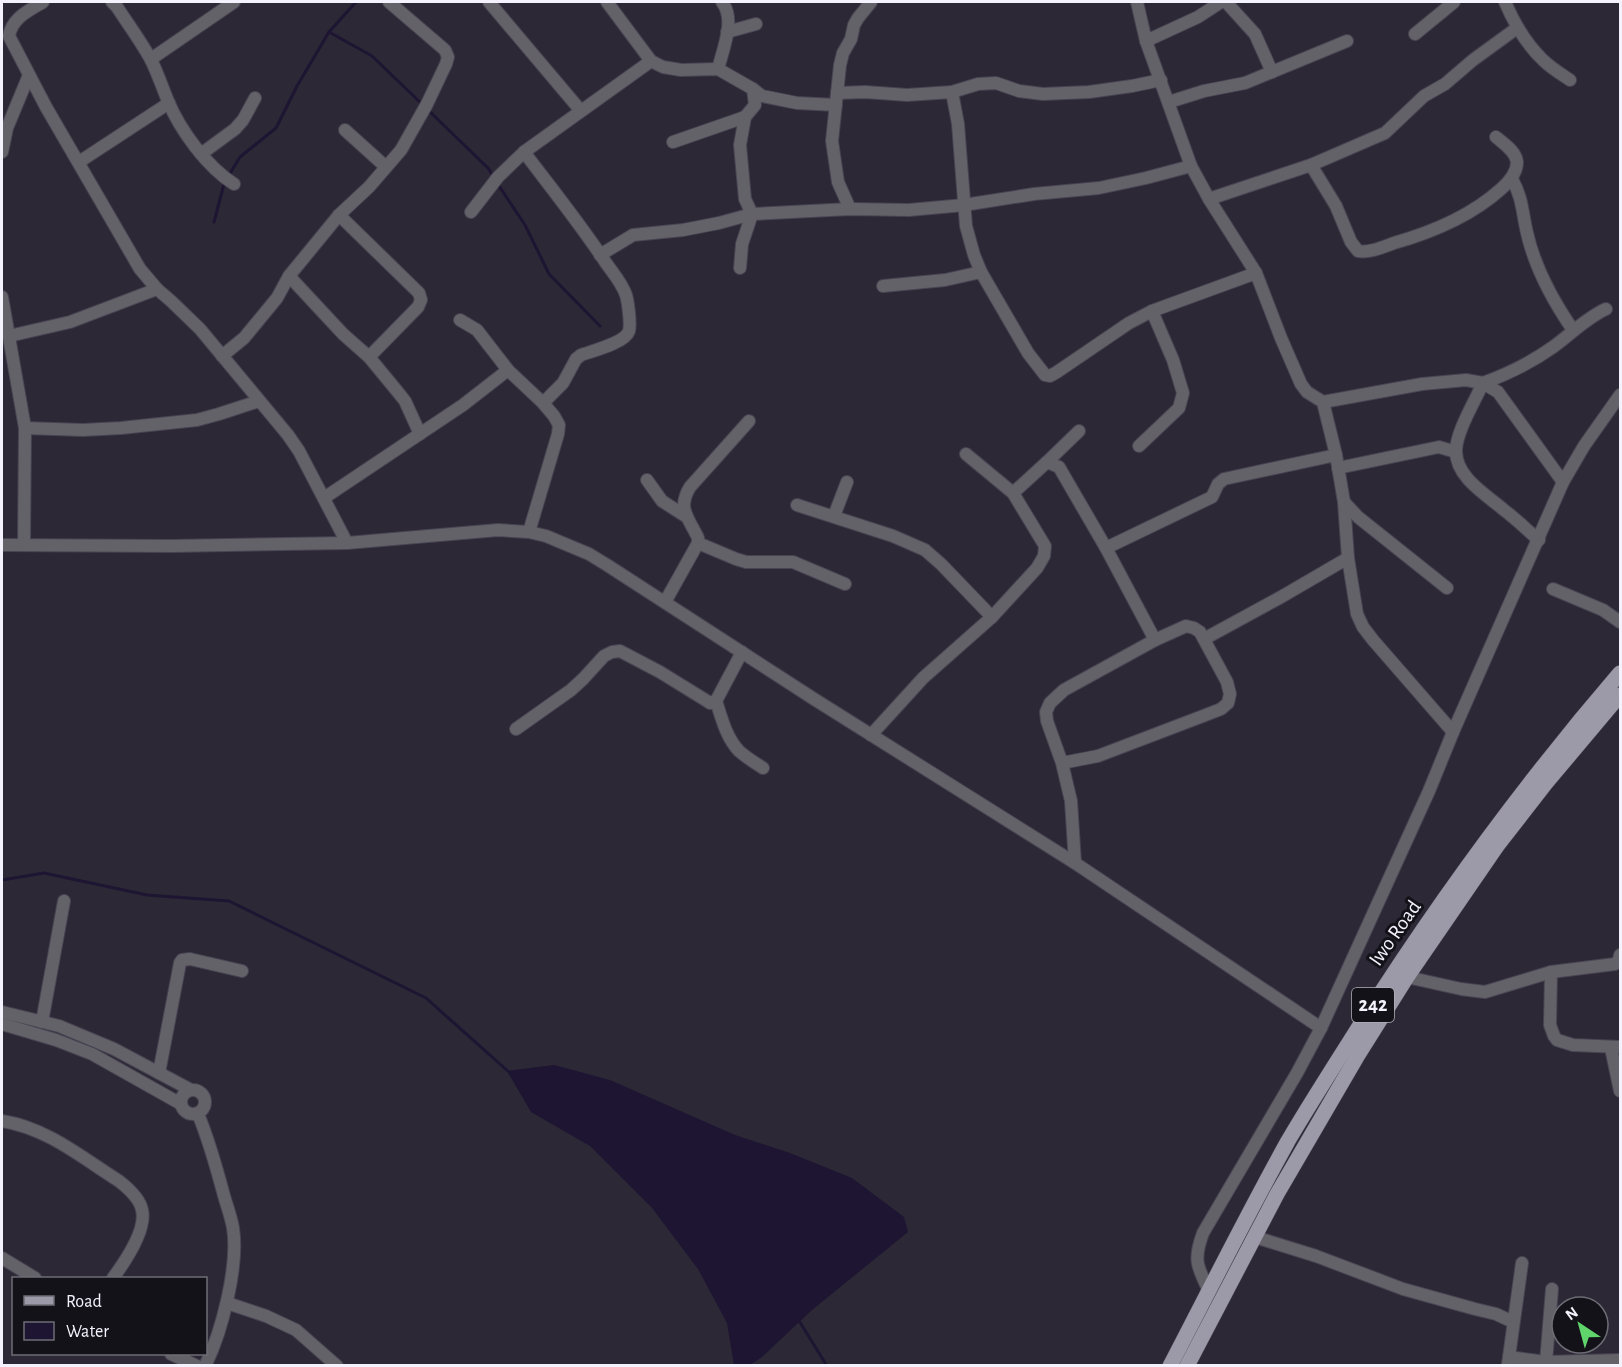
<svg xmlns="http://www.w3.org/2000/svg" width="1622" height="1367" font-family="'Alegreya Sans',sans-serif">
<rect width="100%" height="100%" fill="#2c2836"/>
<path fill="#1e1533" d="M554 1065 610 1080 735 1135 790 1153 852 1178 904 1217 908 1232 812 1310 762 1357 750 1365H734L727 1323 698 1269 652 1208 590 1146 531 1112 507 1071Z"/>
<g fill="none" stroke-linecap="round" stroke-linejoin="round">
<g stroke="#1e1533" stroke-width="3">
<path d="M329 32 372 56 423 105"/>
<path d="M427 109 488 168 494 177"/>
<path d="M229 175 240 157 276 128 297 86 329 32 356 2"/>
<path d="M497 183 525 225 549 274 600 326"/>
<path d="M214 222 225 180"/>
<path d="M2 880 44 873 147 895 229 901 426 998 510 1073"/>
<path d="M798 1319 827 1366"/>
</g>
<defs>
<g id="minor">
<path d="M43 2C28 11 12 18 9 36L46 107 140 269 157 289 171 301 200 329 288 435 299 451 347 543"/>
<path d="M112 2 117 7C128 24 140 40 150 58 157 71 162 87 168 101 180 130 207 167 234 184"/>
<path d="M489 2 581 111"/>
<path d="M607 2 651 61 663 67 681 70 718 69 753 89 762 96 797 103 836 105"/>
<path d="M1137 2 1146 41 1191 166 1209 199 1256 273 1281 338 1301 384 1307 392 1323 402 1336 455 1344 502 1348 558 1357 614 1363 627 1373 640 1453 732"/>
<path d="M1226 2 1255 34 1272 72"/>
<path d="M1505 2C1514 23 1526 44 1543 60 1551 68 1561 74 1570 80"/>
<path d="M727 32 756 24"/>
<path d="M1415 34 1454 2"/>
<path d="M1146 41 1198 17 1221 2"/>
<path d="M151 59 234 2"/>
<path d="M718 69C723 49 736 19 722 2"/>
<path d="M952 92 958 124 966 226 974 255 981 272 1028 353 1045 375 1050 376 1057 372 1129 323 1152 311 1256 273"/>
<path d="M837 93 865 92 907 95 952 92 978 84 996 83 1019 91 1043 94 1089 92 1132 86 1161 80"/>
<path d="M1169 102 1204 91 1245 83 1347 41"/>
<path d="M345 130 386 167"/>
<path d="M673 142 745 117"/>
<path d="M2 152 7 128 29 75"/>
<path d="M524 152C552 189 581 225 606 263 613 273 622 283 626 295 628 302 631 324 629 331 625 343 592 351 581 355L576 359 563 383 543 403"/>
<path d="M201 154 235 129 243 120 255 98"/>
<path d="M79 162 169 103"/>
<path d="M1311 165 1336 206 1351 242 1358 251C1370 253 1383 247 1394 243 1433 232 1471 216 1501 189 1509 182 1517 173 1517 162 1516 151 1503 143 1496 137"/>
<path d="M1512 179C1523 199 1522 212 1527 233 1535 268 1553 301 1573 330"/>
<path d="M1209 199 1311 165 1385 133 1424 96 1445 84 1473 60 1517 28"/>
<path d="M850 209 838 182 832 141 840 65 843 53 851 39 854 25 858 18 871 2"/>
<path d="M471 212 498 177 524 152 651 61"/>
<path d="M339 215 419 293 421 300 418 307 369 357"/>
<path d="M600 255 633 235 683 230 719 223 752 214 850 209 909 210 964 205 1034 194 1099 188 1146 178 1191 166"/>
<path d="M740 268 742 244 752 214 745 199 740 145 745 117 755 105 753 89"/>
<path d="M289 276 343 334 369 357 397 391 405 401 420 434"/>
<path d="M883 286 945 280 981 272"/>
<path d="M2 297 25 428 24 545"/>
<path d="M460 320 477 330 508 370 543 403 554 416 559 425 558 434 529 532"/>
<path d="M9 336 70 322 157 289"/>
<path d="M222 356 244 338 277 298 289 276 339 215 369 187 401 150 427 104 446 64 448 57 445 50 389 2"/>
<path d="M1323 402 1422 384 1466 380 1483 383 1498 392 1563 482"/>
<path d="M25 428 83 430 121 428 197 420 219 414 259 401"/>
<path d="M1139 446 1179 408 1183 393 1173 360 1152 311"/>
<path d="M1047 462 1079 431"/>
<path d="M1338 468 1439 447 1456 452"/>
<path d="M647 480 662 501 687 517"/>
<path d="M1013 493 1047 462 1059 467 1106 548 1155 640"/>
<path d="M324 498 463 405 508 370"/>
<path d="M1344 502 1358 517 1447 588"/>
<path d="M797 505 893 536 925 550 941 564 992 617"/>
<path d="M834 516 847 482"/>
<path d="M1539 540C1527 530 1516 519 1504 510 1487 495 1456 478 1456 451 1456 432 1475 401 1483 383 1508 374 1532 362 1553 347 1571 334 1586 318 1606 309"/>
<path d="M698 543 736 559 746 562H793L845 584"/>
<path d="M2 545 171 546 347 543 498 530 529 532 546 536 589 554 607 565 814 699 1075 863 1321 1028"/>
<path d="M1106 548 1212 497 1218 484 1224 479 1336 455"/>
<path d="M1553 589 1603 610 1620 622"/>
<path d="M665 602 698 543V538C688 517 677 508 690 487L749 421"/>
<path d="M1204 639 1281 597 1348 558"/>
<path d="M742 652 716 701C722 719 726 737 739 751 746 757 755 763 763 768"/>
<path d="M516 729 571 690 583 679 604 656 612 652 620 651 660 672 707 701 710 703 716 701"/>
<path d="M871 735 923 678 992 617 1037 568 1044 556 1045 546 1013 493 966 454"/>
<path d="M1062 763 1098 756 1203 716 1221 709 1228 703 1230 694 1227 682 1200 632 1194 628 1186 626 1155 640 1064 690 1050 703 1046 712 1047 721 1062 763 1071 801 1075 863"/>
<path d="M1551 972 1550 1025 1554 1036 1557 1040 1573 1045 1620 1047"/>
<path d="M1407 977 1461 989 1485 992 1551 972 1615 964 1619 960 1620 955"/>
<path d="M2 1012 59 1026 114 1049 191 1090"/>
<path d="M42 1022 64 901"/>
<path d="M2 1024 56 1040 92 1054 181 1104"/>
<path d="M1611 1048 1620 1091"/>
<path d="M159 1073 180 963 182 960 190 959 242 971"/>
<circle cx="193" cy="1102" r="12"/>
<path d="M198 1114C209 1140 216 1166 223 1192 226 1204 231 1216 233 1228 239 1265 222 1332 205 1366"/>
<path d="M2 1121C47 1128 81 1157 119 1181 128 1188 140 1199 142 1210 147 1230 124 1263 113 1278"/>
<path d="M1255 1237 1316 1256 1403 1289 1475 1309 1496 1314 1513 1322"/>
<path d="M2 1258 35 1278"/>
<path d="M1209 1291C1197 1266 1193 1260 1203 1233L1297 1073 1321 1028 1429 791 1453 732 1563 482 1584 446 1620 395"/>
<path d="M227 1303 266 1316 296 1330 337 1366"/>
<path d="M171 1354 197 1366"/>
<path d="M1509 1357 1546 1362 1620 1360"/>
<path d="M1546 1362 1552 1289"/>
<path d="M1508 1364 1522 1263"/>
</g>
<g id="major">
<path d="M1170 1366C1209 1291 1247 1215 1288 1141 1308 1107 1329 1074 1350 1041 1431 912 1521 788 1620 673"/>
<path d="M1187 1366 1277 1194 1358 1055 1407 977 1497 846 1546 783 1620 695"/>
</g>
</defs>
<use href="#minor" stroke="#484452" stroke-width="14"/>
<use href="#major" stroke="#484452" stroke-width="16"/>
<use href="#minor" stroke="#646269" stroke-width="12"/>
<use href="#major" stroke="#9c99a8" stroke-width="15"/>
</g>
<g text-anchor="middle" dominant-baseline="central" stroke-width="6" stroke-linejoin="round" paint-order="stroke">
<rect fill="#141219" stroke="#b1afb8" stroke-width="1.5" x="1352" y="988" width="42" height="34" rx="4.5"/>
<g font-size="20" font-weight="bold" fill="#f4f2fc">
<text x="1373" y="1005">242</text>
</g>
<g font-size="21" fill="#f4f2fc" stroke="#141219">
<text transform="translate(1395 933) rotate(-55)">Iwo Road</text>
</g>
</g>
<rect width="1622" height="1367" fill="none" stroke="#f4f2fc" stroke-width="6"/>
<rect x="12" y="1277" width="195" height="78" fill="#141219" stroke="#6e6c74" stroke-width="1.5"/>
<rect x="24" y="1296" width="30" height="9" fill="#9c99a8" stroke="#6e6c74" stroke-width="1.5"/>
<text x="66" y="1307" font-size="18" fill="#f4f2fc">Road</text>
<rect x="24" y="1322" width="30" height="18" fill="#1e1533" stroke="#6e6c74" stroke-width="1.5"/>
<text x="66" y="1337" font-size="18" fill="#f4f2fc">Water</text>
<g transform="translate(1580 1325) rotate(324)"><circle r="28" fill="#141219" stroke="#6e6c74" stroke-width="1.5"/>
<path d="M0-4.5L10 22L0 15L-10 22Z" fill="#60d56b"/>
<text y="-9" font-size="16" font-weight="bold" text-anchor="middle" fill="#f4f2fc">N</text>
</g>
</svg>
